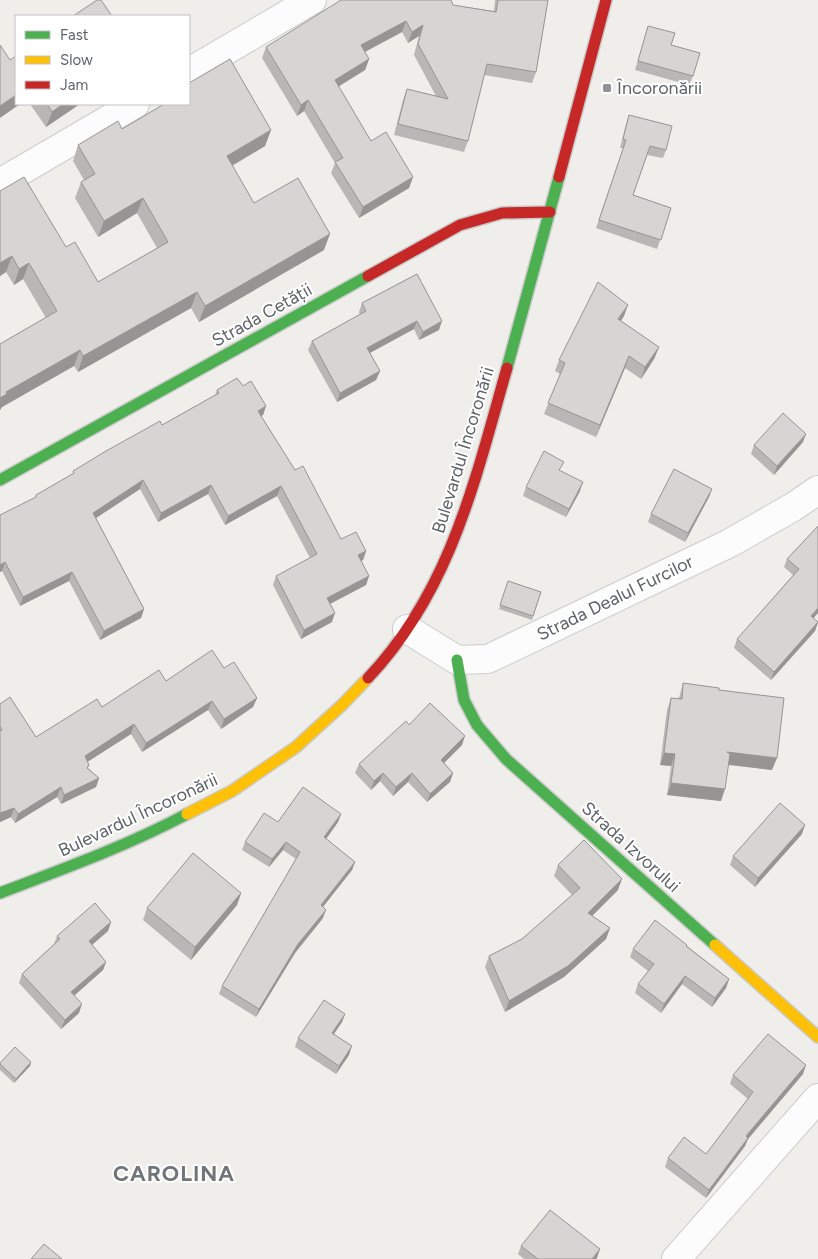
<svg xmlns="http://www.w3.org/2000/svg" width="818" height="1259" font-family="Figtree,sans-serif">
<rect width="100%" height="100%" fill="#efeeea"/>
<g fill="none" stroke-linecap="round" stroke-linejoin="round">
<defs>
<g id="street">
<path d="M189 72 312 0"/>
<path d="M0 183 135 104"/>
<path d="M407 629 457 660 488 659 730 543 793 507 818 490"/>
<path d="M676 1259 818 1098"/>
</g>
<g id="fast">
<path d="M507 368 559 177"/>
<path d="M0 480 368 276"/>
<path d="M457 660 464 700 477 725 506 759 715 945"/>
<path d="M0 893C63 869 127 846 187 814"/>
</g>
<g id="slow">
<path d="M187 814 232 791 296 747 342 705 368 678"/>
<path d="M715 945 818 1037"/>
</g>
<g id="jam">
<path d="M559 177 606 0"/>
<path d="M368 276 460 225 502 213 550 212"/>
<path d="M368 678C451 590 475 480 507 368"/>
</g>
</defs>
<use href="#street" stroke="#cbcccc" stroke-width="30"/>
<use href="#fast" stroke="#cacacb" stroke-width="14"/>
<use href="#slow" stroke="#cacacb" stroke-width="14"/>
<use href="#jam" stroke="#cacacb" stroke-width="14"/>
<use href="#street" stroke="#fdfcfc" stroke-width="28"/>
<use href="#fast" stroke="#4caf50" stroke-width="11"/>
<use href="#slow" stroke="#ffc107" stroke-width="11"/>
<use href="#jam" stroke="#c62828" stroke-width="11"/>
</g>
<g fill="#b8b7b5">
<path d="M495 0H548L536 72 532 83 484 75 468 141 464 152 394 135 403 100 407 89 436 96 414 55 419 36 408 43 402 32 365 52 369 59 365 70 338 87 371 141 413 177 409 188 359 218 331 173 335 163 304 111 297 116 262 58 266 47 453 5 494 11Z"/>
<path d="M648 26 671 45 693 76 689 85 635 70Z"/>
<path d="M30 104H80L46 127Z"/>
<path d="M161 104H189L271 130 265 146 232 166 254 203 324 250 199 322 191 308 78 372 74 366 2 407 0 410V344L46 318 23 279 14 285 6 272 0 276V191L66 247 98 282 157 248 137 213 98 237 75 198 81 182 84 180 73 161 78 145 122 129 160 107Z"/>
<path d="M629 115 666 150 663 158 647 155 633 195 671 208 657 249 596 228 623 148H620L626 124Z"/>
<path d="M417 274 439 330 419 340 414 329 370 353 380 371 376 380 337 402 308 350 312 341 360 315 359 312 362 303Z"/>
<path d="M624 316 621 321 659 347 654 359 641 379 625 368 596 437 544 414 560 374 555 371 559 360Z"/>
<path d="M243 386 266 406 263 415 261 416 295 470 341 539 366 551 363 560 361 561 369 576 366 585 330 604 332 622 301 639 273 585 276 576 310 558 277 496 225 525 208 494 158 522 140 489 96 518 144 609 141 618 100 640 69 581 20 606 2 571 0 572 36 495 73 474V471L162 425 215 395 217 390Z"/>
<path d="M803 442 774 475 751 454 754 445Z"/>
<path d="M526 487 580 491 566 517 523 496Z"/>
<path d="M712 489 709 497 685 542 648 522 651 514Z"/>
<path d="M818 526 813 619 818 622 815 631 771 680 734 648 737 639 793 575 784 567 787 559Z"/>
<path d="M508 581 541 592 532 620 499 609Z"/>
<path d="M224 668 257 698 253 707 221 729 208 710 142 752 131 734 87 762 88 768 99 778 96 787 61 804 57 797 15 823 11 817 0 822V704L36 737 102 707 166 681Z"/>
<path d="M683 683 719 690 772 770 728 765 721 801 667 795 671 766 660 765 667 710 671 698H679Z"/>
<path d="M409 725 462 745 444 763 453 773 450 782 427 802 408 782 393 796 380 781 371 790 355 773 359 764Z"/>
<path d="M341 814 338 822 326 839 355 862 352 870 323 907V918L295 953 256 1017 219 994 222 986 296 859 283 850 269 867 242 850 245 842 278 822Z"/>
<path d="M802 834 755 887 730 865 733 856Z"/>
<path d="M558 865 618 890 592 916 610 928 606 939 564 977 505 1012 485 967 489 956 522 939 572 895 554 876Z"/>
<path d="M241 893 237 905 191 960 143 920 147 908Z"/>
<path d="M111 922 108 931 92 945 106 962 103 970 74 996 79 1013 61 1029 19 983 22 974 54 944 57 936Z"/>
<path d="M687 946 729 979 726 988 712 1007 682 984 661 1013 635 993 638 984 648 971 630 957 633 949Z"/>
<path d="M345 1014 342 1022 334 1034 349 1055 336 1074 295 1047 298 1038Z"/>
<path d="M0 1063 30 1066 14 1083 0 1070Z"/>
<path d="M803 1074 748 1139 745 1146 706 1198 665 1167 668 1158 706 1154 748 1099 730 1084 733 1075Z"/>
<path d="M521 1246 597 1258 596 1259H524L518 1254Z"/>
</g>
<g fill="#969594">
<path d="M406 21 402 32 357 56 361 45Z"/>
<path d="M423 25 419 36 408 43 412 32Z"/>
<path d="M369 59 365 70 331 91 335 80Z"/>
<path d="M16 95V104H20L0 118V106Z"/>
<path d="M308 100 304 111 297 116 301 105Z"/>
<path d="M63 104H80L46 127 52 112Z"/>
<path d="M271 130 265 146 221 172 227 156Z"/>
<path d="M413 177 409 188 359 218 363 207Z"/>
<path d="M143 198 137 213 98 237 104 221Z"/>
<path d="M330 234 324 250 199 322 205 306Z"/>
<path d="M12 256 6 272 0 276V263Z"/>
<path d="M29 263 23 279 14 285 19 269Z"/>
<path d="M197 292 191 308 78 372 83 356Z"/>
<path d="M628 305 624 316 614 330 618 319Z"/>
<path d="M417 321 414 329 364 356 367 348Z"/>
<path d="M442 321 439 330 419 340 423 332Z"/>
<path d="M659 347 654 359 641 379 645 367Z"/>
<path d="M80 350 74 366 2 407 0 410V398L6 392Z"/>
<path d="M629 356 625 368 596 437 600 425Z"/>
<path d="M380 371 376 380 337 402 340 393Z"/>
<path d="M266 406 263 415 255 420 258 411Z"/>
<path d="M806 434 803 442 774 475 777 466Z"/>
<path d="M143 480 140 489 90 522 93 513Z"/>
<path d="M583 482 580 491 566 517 569 509Z"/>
<path d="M211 485 208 494 158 522 161 513Z"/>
<path d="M281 486 277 496 225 525 228 516Z"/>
<path d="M712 489 709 497 685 542 688 533Z"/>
<path d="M366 551 363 560 355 564 358 555Z"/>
<path d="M5 562 2 571 0 572V565Z"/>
<path d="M72 572 69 581 20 606 23 597Z"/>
<path d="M369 576 366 585 324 607 327 598Z"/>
<path d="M818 608V613L808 625 811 616Z"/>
<path d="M144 609 141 618 100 640 104 631Z"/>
<path d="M335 613 332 622 301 639 304 630Z"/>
<path d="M818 622 815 631 771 680 774 672Z"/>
<path d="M257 698 253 707 221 729 224 719Z"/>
<path d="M212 701 208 710 142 752 146 743Z"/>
<path d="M134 724 131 734 81 766 85 756Z"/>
<path d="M465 736 462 745 438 769 441 760Z"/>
<path d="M727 752 777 758 772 770 723 764Z"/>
<path d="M664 753 675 754 671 766 660 765Z"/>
<path d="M383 773 380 781 371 790 374 781Z"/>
<path d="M412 773 408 782 393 796 396 787Z"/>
<path d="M453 773 450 782 427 802 430 794Z"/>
<path d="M99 778 96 787 61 804 64 795Z"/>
<path d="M671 783 725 789 721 801 667 795Z"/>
<path d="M61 787 57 797 15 823 18 814Z"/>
<path d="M14 808 11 817 0 822V813Z"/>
<path d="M341 814 338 822 321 846 324 837Z"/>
<path d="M805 825 802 834 755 887 758 878Z"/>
<path d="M286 842 283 850 269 867 272 859Z"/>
<path d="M355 862 352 870 318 913 321 905Z"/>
<path d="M622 879 618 890 584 924 588 913Z"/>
<path d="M241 893 237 905 191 960 195 947Z"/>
<path d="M326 910 323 918 295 953 256 1017 259 1009 298 944Z"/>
<path d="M111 922 108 931 86 950 89 941Z"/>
<path d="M610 928 606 939 564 977 505 1012 509 1001Z"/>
<path d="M106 962 103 970 68 1001 71 992Z"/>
<path d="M685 976 682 984 661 1013 664 1004Z"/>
<path d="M729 979 726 988 712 1007 715 998Z"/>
<path d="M82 1004 79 1013 61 1029 65 1020Z"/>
<path d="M345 1014 342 1022 329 1041 332 1033Z"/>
<path d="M352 1046 349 1055 336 1074 339 1066Z"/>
<path d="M31 1062 30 1066 14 1083 16 1079Z"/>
<path d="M806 1065 803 1074 748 1139 745 1146 706 1198 709 1190 746 1136Z"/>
<path d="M600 1249 597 1258 596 1259H592Z"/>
</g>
<g fill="#d6d5d3" stroke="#969594">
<path d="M97 0H101L112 16H73Z"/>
<path d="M341 0H451L453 5 496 12 498 0H548L536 72 487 64 468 141 398 124 407 89 448 99 418 44 423 25 412 32 406 21 361 45 369 59 335 80 371 141 386 132 413 177 363 207 335 162 343 158 308 100 301 105 266 47Z"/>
<path d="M648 26 675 33 671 45 700 53 693 76 638 61Z"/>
<path d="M0 45 10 60 16 56V95L0 106Z"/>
<path d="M230 59 271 130 227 156 254 203 298 178 330 234 205 306 197 292 83 356 80 350 6 392 7 394 0 398V344L57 311 29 263 19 269 12 256 0 263V191L24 177 66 247 75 242 98 282 168 242 143 198 104 221 81 182 95 174 78 145 118 121 122 129 164 104H189V83Z"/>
<path d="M47 104H63L52 112Z"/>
<path d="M629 115 672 126 666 150 650 146 633 195 671 208 661 240 599 220 626 140 623 139Z"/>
<path d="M417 274 442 321 423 332 417 321 367 348 380 371 340 393 312 341 366 311 362 303Z"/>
<path d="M598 282 628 305 618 319 659 347 645 367 629 356 600 425 548 403 565 363 559 360Z"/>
<path d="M237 378 243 386 251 381 266 406 258 411 295 470 303 466 341 539 356 532 366 551 358 555 369 576 327 598 335 613 304 630 276 576 317 554 281 486 228 516 211 485 161 513 143 480 93 513 144 609 104 631 72 572 23 597 5 562 0 565V515L36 497V495L74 473 73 471 106 451 160 421 162 425 219 393 217 390Z"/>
<path d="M783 413 806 434 777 466 754 445Z"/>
<path d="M544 451 564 462 559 470 583 482 569 509 526 487Z"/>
<path d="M674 469 712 489 688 533 651 514Z"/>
<path d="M818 526V608L811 616 818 622 774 672 737 639 799 569 787 559Z"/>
<path d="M508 581 541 592 533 616 500 605Z"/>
<path d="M212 650 224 668 234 662 257 698 224 719 212 701 146 743 134 724 85 756 89 765 87 768 99 778 64 795 61 787 18 814 14 808 0 813V731L2 730 0 726V704L10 697 36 737 97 699 102 707 159 670 166 681Z"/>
<path d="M683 683 719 688V690L784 698 777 758 727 752 730 754 725 789 671 783 675 754 664 753 671 698 682 699Z"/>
<path d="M430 703 465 736 441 760 453 773 430 794 412 773 396 787 383 773 374 781 359 764 406 721 409 725Z"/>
<path d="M303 787 341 814 324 837 355 862 321 905 326 910 298 944 259 1009 222 986 300 852 286 842 272 859 245 842 264 813 278 822Z"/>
<path d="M780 803 805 825 758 878 733 856Z"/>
<path d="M584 840 622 879 588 913 610 928 568 966 509 1001 489 956 522 939 580 888 558 865Z"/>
<path d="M193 853 241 893 195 947 147 908Z"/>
<path d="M95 903 111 922 89 941 106 962 71 992 82 1004 65 1020 22 974 60 939 57 936Z"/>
<path d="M655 920 687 945 686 946 729 979 715 998 685 976 664 1004 638 984 654 964 633 949Z"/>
<path d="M324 1000 345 1014 332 1033 352 1046 339 1066 298 1038Z"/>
<path d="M768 1034 806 1065 746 1136 748 1138 709 1190 668 1158 684 1137 706 1154 753 1092 733 1075Z"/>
<path d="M15 1047 31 1062 16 1079 0 1064V1063Z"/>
<path d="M550 1210 600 1249 592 1259H538L521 1246Z"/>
<path d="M44 1244 62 1259H31Z"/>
</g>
<rect fill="#919496" stroke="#fff" stroke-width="2" x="602" y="83" width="10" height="10" rx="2.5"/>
<g text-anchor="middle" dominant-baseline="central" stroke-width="4" stroke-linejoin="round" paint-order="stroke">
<g font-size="18" fill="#5f6368" stroke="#fff" text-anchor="start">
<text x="617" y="88">Încoronării</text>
</g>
<g font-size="18" fill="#5f6368" stroke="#fff">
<text transform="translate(262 315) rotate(-29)">Strada Cetății</text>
<text transform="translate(463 450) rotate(-73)">Bulevardul Încoronării</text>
<text transform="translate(615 598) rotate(-26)">Strada Dealul Furcilor</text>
<text transform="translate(138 815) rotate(-25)">Bulevardul Încoronării</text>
<text transform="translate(631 847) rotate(42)">Strada Izvorului</text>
</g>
<g font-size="22" font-weight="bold" letter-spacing="1" fill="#70757a" stroke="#fff">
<text x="174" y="1173">CAROLINA</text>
</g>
</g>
<rect x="15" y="15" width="175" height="90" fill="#ffffff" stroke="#bfc1c3"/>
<rect x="25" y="31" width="25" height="8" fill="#4caf50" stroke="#bfc1c3"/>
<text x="60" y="40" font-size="15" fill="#5f6368">Fast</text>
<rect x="25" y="56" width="25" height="8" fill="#ffc107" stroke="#bfc1c3"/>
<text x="60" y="65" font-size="15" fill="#5f6368">Slow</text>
<rect x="25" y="81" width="25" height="8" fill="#c62828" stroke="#bfc1c3"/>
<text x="60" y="90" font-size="15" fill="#5f6368">Jam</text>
</svg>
